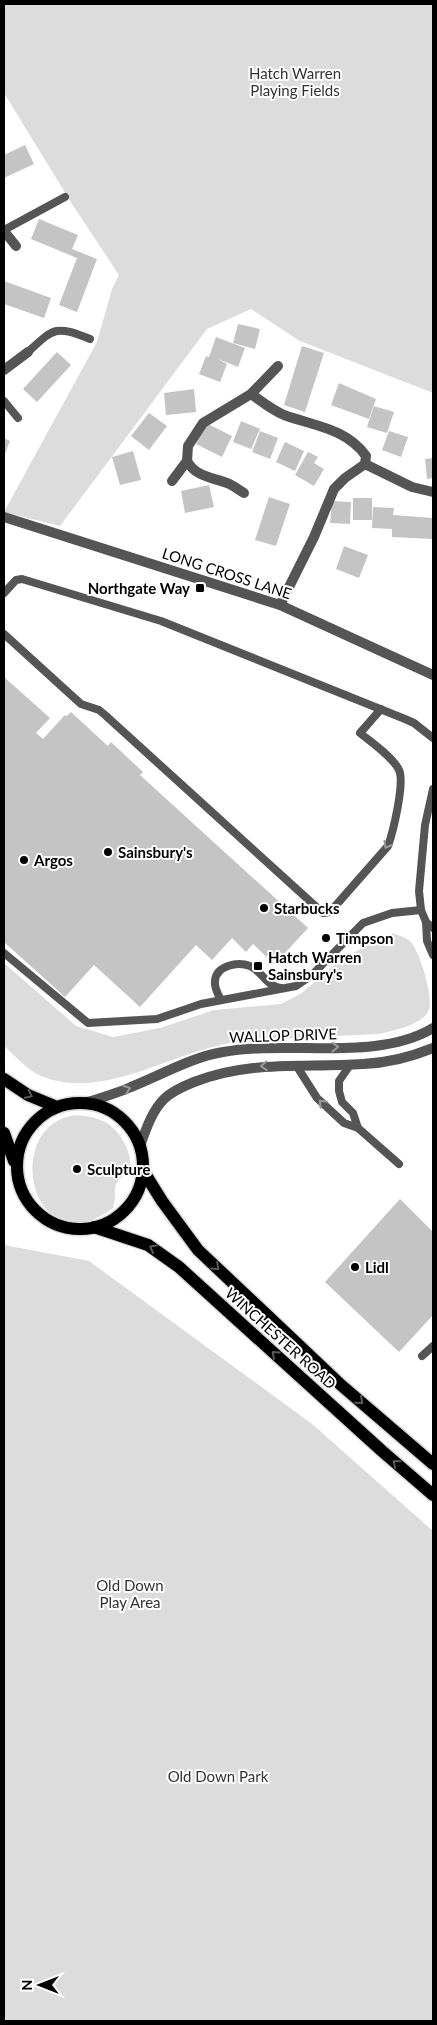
<svg xmlns="http://www.w3.org/2000/svg" width="437" height="2025" font-family="Lato,sans-serif">
<rect width="100%" height="100%" fill="#fff"/>
<g fill="#dcdcdc">
<path d="M4 4H433V393L300 341 251 309 207 329 60 526 4 512 97 342 112 289 119 275 72 204 4 93Z"/>
<path d="M393 933C398 935 407 938 411 942 420 953 435 1000 428 1012 419 1026 394 1030 379 1034L247 1040C233 1042 219 1045 205 1049 153 1064 93 1099 39 1075 28 1070 13 1054 4 1046V963L76 1026 113 1037 160 1028 214 1010 281 1004 302 993 341 959Z"/>
<path d="M76 1115C85 1116 95 1117 103 1121 121 1130 133 1153 130 1172 107 1185 119 1189 113 1208 31 1269 0 1124 76 1115Z"/>
<path d="M4 1245 89 1261 312 1424 433 1531V2021H4Z"/>
</g>
<g fill="#c4c4c4">
<path d="M25 145 34 164 4 178V155Z"/>
<path d="M39 219 78 235 72 249 97 259 77 312 59 305 77 258 31 239Z"/>
<path d="M4 281 51 298 44 318 4 304Z"/>
<path d="M238 324 260 329 255 349 233 343Z"/>
<path d="M216 337 245 348 238 367 218 359 227 364 220 382 199 374 206 356 209 357Z"/>
<path d="M302 346 324 353 305 412 284 405Z"/>
<path d="M57 352 71 365 37 402 23 389Z"/>
<path d="M339 383 376 399 369 419 331 405Z"/>
<path d="M194 389 196 412 166 415 164 393Z"/>
<path d="M374 406 394 412 387 433 367 427Z"/>
<path d="M149 413 167 426 149 450 131 436Z"/>
<path d="M241 421 260 429 251 449 233 442Z"/>
<path d="M206 423 232 436 222 457 196 444Z"/>
<path d="M260 431 278 438 270 459 252 452Z"/>
<path d="M389 431 408 437 401 457 382 450Z"/>
<path d="M4 438 10 441 4 456Z"/>
<path d="M285 442 304 451 295 471 276 462Z"/>
<path d="M133 451 141 480 120 485 112 457Z"/>
<path d="M308 452 318 457 314 463 324 469 314 486 295 475Z"/>
<path d="M433 458V478L427 479 425 459Z"/>
<path d="M209 485 214 507 185 513 181 491Z"/>
<path d="M269 497 290 504 276 546 255 540Z"/>
<rect x="353" y="498" width="19" height="22"/>
<path d="M332 501 351 502 350 524 330 523Z"/>
<path d="M373 507 394 508 393 515 433 518V539L392 537V529L372 528Z"/>
<path d="M344 546 368 555 359 578 336 569Z"/>
<path d="M4 677 50 718 36 733 43 739 65 715 67 716 71 712 108 746 111 742 143 772 140 775 308 928 283 955 278 950 269 959 253 944 246 952 232 938 212 960 196 945 140 1007 94 965 65 997 4 942Z"/>
<path d="M400 1199 433 1232V1315L399 1352 325 1282Z"/>
</g>
<g fill="none" stroke-linecap="round" stroke-linejoin="round">
<defs>
<g id="primary">
<path d="M4 1079 28 1095 57 1107"/>
<circle cx="80" cy="1166" r="63"/>
<path d="M4 1133 14 1161"/>
<path d="M144 1172 162 1201 198 1250 341 1385 433 1464"/>
<path d="M94 1227 148 1245 179 1267 382 1451 433 1495"/>
</g>
</defs>
<use href="#primary" stroke="#dbdbdb" stroke-width="15"/>
<g stroke="#555" stroke-width="8">
<path d="M4 230 65 197"/>
<path d="M28 352C54 328 55 325 90 339"/>
<path d="M4 401 18 418"/>
<path d="M4 593 16 580 22 579 161 621 405 719 414 723 433 738"/>
<path d="M4 634 81 704 99 710 105 715 323 913 330 912 388 846C393 832 405 783 399 770 393 757 371 742 360 733L381 709"/>
<path d="M433 789 425 825 419 891 421 910 426 922 427 941 433 955"/>
<path d="M426 922 433 928"/>
<path d="M4 953 88 1023 157 1019 201 1004 296 986 312 975 363 923 392 913 421 910"/>
<path d="M221 1000C218 994 214 988 215 981 216 966 237 961 250 966 262 971 267 987 281 988"/>
<path d="M296 1065 317 1098 344 1123 358 1128 399 1164"/>
<path d="M350 1065 339 1081V1091L342 1102 353 1113 358 1128"/>
<path d="M422 1356 433 1346"/>
</g>
<g stroke="#555" stroke-width="10">
<path d="M4 231 16 246"/>
<path d="M4 370 28 352"/>
<path d="M251 394C261 401 272 410 284 415 314 426 346 428 366 456L365 464 345 478 334 489 314 537 280 605"/>
<path d="M187 461C196 477 211 477 227 483 233 485 239 490 244 493"/>
<path d="M365 464 412 487 433 492"/>
<path d="M172 481 187 461 188 446 203 423 251 394 278 366"/>
<path d="M4 517 280 605 433 675"/>
</g>
<g stroke="#555" stroke-width="10">
<path d="M81 1104C98 1099 115 1094 131 1087 161 1075 192 1057 223 1052 288 1040 377 1062 433 1028"/>
<path d="M140 1146C146 1129 152 1111 164 1099 172 1091 184 1086 194 1082 250 1060 304 1068 363 1064 387 1063 411 1057 433 1048"/>
</g>
<use href="#primary" stroke="#000" stroke-width="12"/>
</g>
<defs><path id="oneway-chevron" d="M-2-3.5L2.5 0L-2 3.5" fill="none" stroke-width="1.6" stroke-linecap="round" stroke-linejoin="round" transform="scale(1.25)"/></defs>
<g stroke="#999">
<use href="#oneway-chevron" transform="translate(387 845) rotate(120)"/>
<use href="#oneway-chevron" transform="translate(335 1047)"/>
<use href="#oneway-chevron" transform="translate(264 1066) rotate(176)"/>
<use href="#oneway-chevron" transform="translate(127 1089) rotate(-21)"/>
<use href="#oneway-chevron" transform="translate(322 1103) rotate(-135)"/>
</g>
<g stroke="#595959">
<use href="#oneway-chevron" transform="translate(29 1095) rotate(26)"/>
<use href="#oneway-chevron" transform="translate(153 1248) rotate(-151)"/>
<use href="#oneway-chevron" transform="translate(216 1267) rotate(43)"/>
<use href="#oneway-chevron" transform="translate(275 1354) rotate(-138)"/>
<use href="#oneway-chevron" transform="translate(360 1401) rotate(41)"/>
<use href="#oneway-chevron" transform="translate(396 1463) rotate(-140)"/>
</g>
<g fill="#000" stroke="#fff" stroke-width="2">
<rect x="195" y="583" width="10" height="10" rx="2.5"/>
<circle cx="108" cy="852" r="5"/>
<circle cx="24" cy="860" r="5"/>
<circle cx="264" cy="908" r="5"/>
<circle cx="326" cy="938" r="5"/>
<rect x="253" y="961" width="10" height="10" rx="2.5"/>
<circle cx="77" cy="1169" r="5"/>
<circle cx="355" cy="1267" r="5"/>
</g>
<g text-anchor="middle" dominant-baseline="central" stroke-width="4" stroke-linejoin="round" paint-order="stroke">
<g font-size="15" fill="#333" stroke="#fff">
<text x="295" y="73">Hatch Warren<tspan x="295" dy="17">Playing Fields</tspan></text>
<text x="130" y="1585">Old Down<tspan x="130" dy="17">Play Area</tspan></text>
<text x="218" y="1776">Old Down Park</text>
</g>
<g font-size="15" fill="#000" stroke="#fff">
<text transform="translate(227 573) rotate(18)">LONG CROSS LANE</text>
<text transform="translate(283 1035) rotate(-2)">WALLOP DRIVE</text>
<text transform="translate(281 1338) rotate(42)">WINCHESTER ROAD</text>
</g>
<g font-size="15" font-weight="bold" fill="#000" stroke="#fff" text-anchor="start">
<text x="190" y="588" text-anchor="end">Northgate Way</text>
<text x="118" y="852">Sainsbury's</text>
<text x="34" y="860">Argos</text>
<text x="274" y="908">Starbucks</text>
<text x="336" y="938">Timpson</text>
<text x="268" y="957">Hatch Warren<tspan x="268" dy="17">Sainsbury's</tspan></text>
<text x="87" y="1169">Sculpture</text>
<text x="365" y="1267">Lidl</text>
</g>
</g>
<rect width="437" height="2025" fill="none" stroke="#000000" stroke-width="10"/>
<g transform="translate(40 1985) rotate(270)" stroke="#ffffff" stroke-width="4" paint-order="stroke">
<path d="M0-4L9 19L0 12L-9 19Z" fill="#000000"/>
<text y="-8" font-size="14" font-weight="bold" text-anchor="middle" fill="#000000">N</text>
</g>
</svg>
